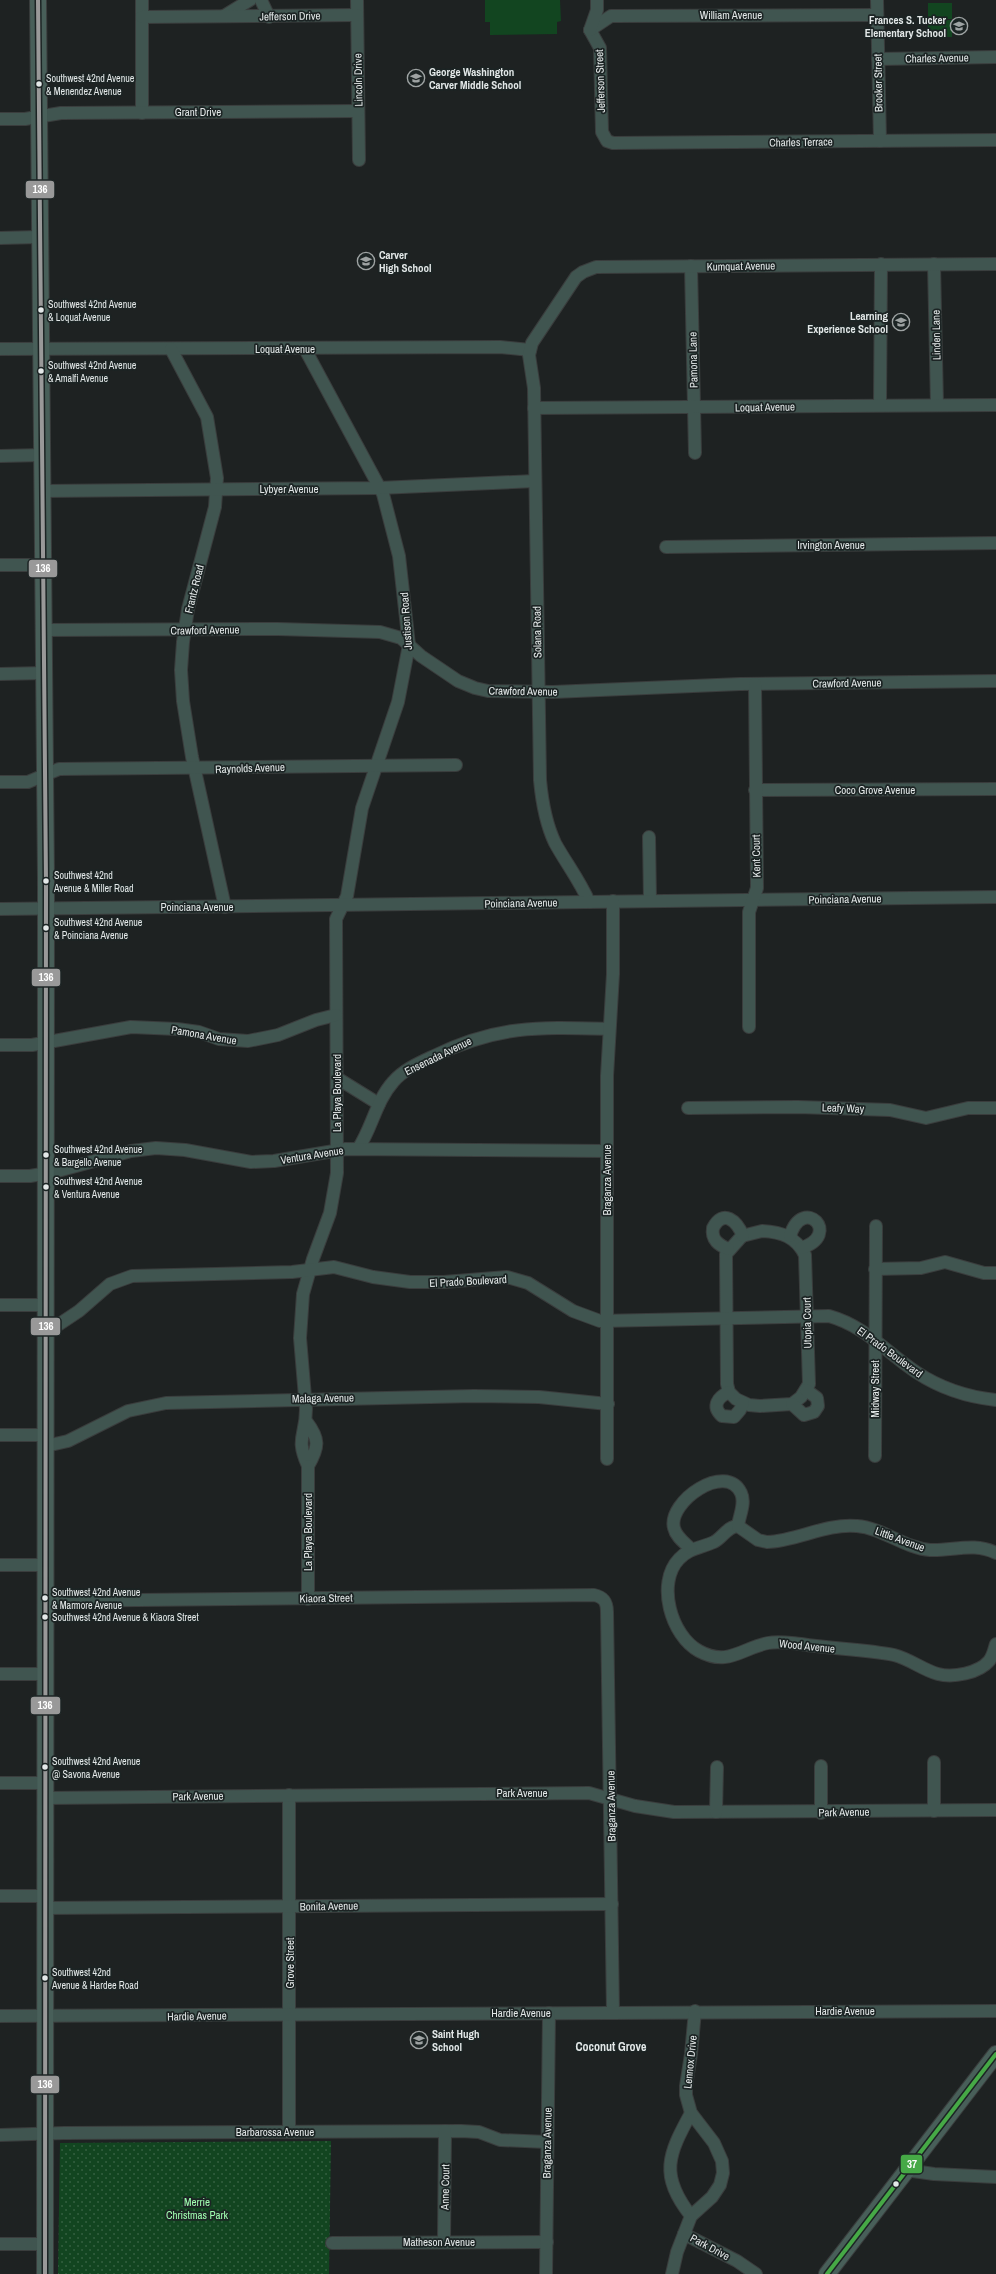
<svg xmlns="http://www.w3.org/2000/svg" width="996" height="2274" font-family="'Archivo Narrow',sans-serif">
<defs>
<pattern id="park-dots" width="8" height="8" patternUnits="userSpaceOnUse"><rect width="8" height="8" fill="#124520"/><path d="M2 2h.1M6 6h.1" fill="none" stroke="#346040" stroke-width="1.8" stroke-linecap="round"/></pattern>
</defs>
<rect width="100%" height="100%" fill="#1e2222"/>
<g fill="#124520">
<path d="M485 0H560L561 21 557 22V34L490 35V22H485Z"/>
<rect x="928" y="3" width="24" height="16"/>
<rect x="928" y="20" width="24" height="17"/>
</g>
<path fill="url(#park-dots)" d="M331 2141 329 2274H58L60 2143Z"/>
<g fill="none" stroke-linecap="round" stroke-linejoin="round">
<defs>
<g id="minor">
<path d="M142 0V113"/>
<path d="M261 0 269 17"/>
<path d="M357 0 359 160"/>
<path d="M877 0 880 141"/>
<path d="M224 16 250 0"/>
<path d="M142 17 357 15"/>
<path d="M590 30 600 48 602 132 607 141 613 143 996 140"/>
<path d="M590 30 611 16 877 15"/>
<path d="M590 30 597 10V0"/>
<path d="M878 59 996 57"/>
<path d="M0 119H25L61 113 358 111"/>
<path d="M0 238 39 237"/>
<path d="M934 264 937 405"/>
<path d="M691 266 695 453"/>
<path d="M0 349 500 347 530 350"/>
<path d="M171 349 207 417 217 478 215 507 188 609 183 642 181 670 183 701 192 757 225 907"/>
<path d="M305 349 383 494 399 556 409 645 398 702 362 808 347 896 336 919 337 1173 330 1213 313 1259 303 1294 300 1338 306 1409C306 1437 295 1437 308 1466 319 1447 320 1439 306 1421"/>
<path d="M880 405 881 264"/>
<path d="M534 408 996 405"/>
<path d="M0 456 43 455"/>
<path d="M43 491 379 488 535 481"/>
<path d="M666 547 996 543"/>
<path d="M0 565H43"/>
<path d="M44 630 278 629 380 632 401 638 421 656 458 681 475 688 488 691 553 692 740 684 996 681"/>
<path d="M0 674 44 673"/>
<path d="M0 782H28L59 769 456 765"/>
<path d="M755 790 996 789"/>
<path d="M649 837 650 901"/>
<path d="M589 902C580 881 566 863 555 843 546 824 542 802 540 780L534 388 529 355 532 343 576 277 583 272 596 267 996 264"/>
<path d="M0 909 996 897"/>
<path d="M749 1027V912L757 888 755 684"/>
<path d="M0 1045H32L131 1027 177 1029 199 1032 219 1039 248 1041 278 1035 316 1020 336 1015"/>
<path d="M337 1078 379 1104"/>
<path d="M688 1108 798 1107 890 1110 926 1118 968 1108H996"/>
<path d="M358 1149C372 1128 376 1101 393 1082 403 1070 419 1063 434 1056 498 1025 539 1027 609 1029"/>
<path d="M0 1176H30L54 1172 131 1151 156 1148 185 1150 251 1162 274 1161 346 1149 606 1151"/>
<path d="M762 1231C782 1232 796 1237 805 1255L809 1384 801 1397 792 1404 760 1406 749 1405 736 1399 729 1392 727 1384 726 1254 742 1236Z"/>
<path d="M790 1236C803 1194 843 1235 801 1248"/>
<path d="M728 1249C719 1245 711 1240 713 1228 723 1208 737 1221 743 1236"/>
<path d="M875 1269 921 1268 945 1262 984 1273H996"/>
<path d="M0 1305H46"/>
<path d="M46 1333 79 1311 110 1284 132 1276 292 1272 334 1267 373 1277 410 1282H444L507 1277 528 1283 573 1311 600 1321 829 1316C865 1326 886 1352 916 1372 940 1388 967 1397 996 1400"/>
<path d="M729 1392C718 1397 711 1406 722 1416L734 1417 740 1410 743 1403"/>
<path d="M792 1404 804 1415 814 1412 818 1406 817 1398 806 1390"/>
<path d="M0 1435H46"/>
<path d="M46 1446 68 1441 128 1411 166 1403 474 1396 539 1397 608 1404"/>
<path d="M875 1456 876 1226"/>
<path d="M607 1459V1076L613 974V901"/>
<path d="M738 1526C728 1526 722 1538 714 1542 701 1548 689 1548 679 1559 656 1583 671 1636 699 1651 728 1667 742 1648 768 1643 779 1641 790 1643 801 1644 832 1649 863 1649 894 1655 910 1659 923 1670 938 1674 953 1678 979 1673 989 1661 993 1656 994 1650 996 1644"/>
<path d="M738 1526 758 1540 767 1542C797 1541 826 1523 857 1526 883 1528 904 1548 930 1550 953 1551 974 1542 996 1553"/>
<path d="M691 1549C685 1543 676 1537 674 1528 667 1502 726 1461 741 1493 746 1503 739 1516 738 1526"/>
<path d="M0 1565H46"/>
<path d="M308 1599V1466"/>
<path d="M46 1601 594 1595C604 1597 607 1602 607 1612L613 2013"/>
<path d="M0 1674H46"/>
<path d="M821 1766V1813"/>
<path d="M0 1783H46"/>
<path d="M289 1795V2132"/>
<path d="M46 1798 589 1793 635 1806 674 1812 996 1810"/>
<path d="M934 1811V1762"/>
<path d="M716 1812 717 1767"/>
<path d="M0 1896H46"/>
<path d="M45 1908 612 1904"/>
<path d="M0 2016 996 2011"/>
<path d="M691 2113C668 2155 659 2175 691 2216"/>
<path d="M0 2135 64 2133 461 2131 479 2132 500 2140 547 2142"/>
<path d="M906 2170 934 2174 996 2177"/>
<path d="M684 2234 737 2261 756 2274"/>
<path d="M444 2242 445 2131"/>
<path d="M332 2243 547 2242"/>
<path d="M0 2244H45"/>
<path d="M546 2274 549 2013"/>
<path d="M672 2274 677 2252 691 2216 712 2197 720 2185 723 2173 722 2161 714 2143 691 2113 686 2095V2086L691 2054 695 2011"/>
</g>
<g id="major">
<path d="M38 0 46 881 45 2274"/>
<path d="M827 2274 996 2054"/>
</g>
</defs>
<use href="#minor" stroke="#3a3d3d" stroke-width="14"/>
<use href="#major" stroke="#3a3d3d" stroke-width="18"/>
<use href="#minor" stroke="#405550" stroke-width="12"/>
<use href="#major" stroke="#485f59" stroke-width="16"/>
<defs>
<path id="bus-1" d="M38 0 46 881 45 2274"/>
<path id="bus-2" d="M827 2274 996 2054"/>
</defs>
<use href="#bus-1" stroke="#1c2424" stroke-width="7"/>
<use href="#bus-2" stroke="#1c2424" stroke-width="7"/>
<use href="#bus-1" stroke="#999" stroke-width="4"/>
<use href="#bus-2" stroke="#46a946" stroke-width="4"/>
</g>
<defs>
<symbol id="school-ring" viewBox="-11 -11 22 22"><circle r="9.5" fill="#1c2424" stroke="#9ea3a3" stroke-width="1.5"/><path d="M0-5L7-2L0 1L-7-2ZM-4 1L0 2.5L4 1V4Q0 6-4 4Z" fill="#9ea3a3"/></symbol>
</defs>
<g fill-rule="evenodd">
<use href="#school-ring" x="949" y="16" width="20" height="20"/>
<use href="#school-ring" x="406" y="68" width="20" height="20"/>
<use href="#school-ring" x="356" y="251" width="20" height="20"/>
<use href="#school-ring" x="891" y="312" width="20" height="20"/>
<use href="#school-ring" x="409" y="2030" width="20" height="20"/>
</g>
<g fill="#e3e8e8" stroke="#1c2424" stroke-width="1.5">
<circle cx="39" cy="84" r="3.5"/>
<circle cx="41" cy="310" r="3.5"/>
<circle cx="41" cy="371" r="3.5"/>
<circle cx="46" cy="881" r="3.5"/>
<circle cx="46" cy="928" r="3.5"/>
<circle cx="46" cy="1155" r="3.5"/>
<circle cx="46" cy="1187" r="3.5"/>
<circle cx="45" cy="1598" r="3.5"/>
<circle cx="45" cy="1617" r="3.5"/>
<circle cx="45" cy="1767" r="3.5"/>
<circle cx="45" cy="1978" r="3.5"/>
<circle cx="896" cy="2184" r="3.5"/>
</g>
<g text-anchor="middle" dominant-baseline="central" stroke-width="3.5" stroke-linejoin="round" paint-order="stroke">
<g font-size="10" fill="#e3e8e8" stroke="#1c2424" text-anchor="start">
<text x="46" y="78">Southwest 42nd Avenue<tspan x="46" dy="13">&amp; Menendez Avenue</tspan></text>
<text x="48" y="304">Southwest 42nd Avenue<tspan x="48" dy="13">&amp; Loquat Avenue</tspan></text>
<text x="48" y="365">Southwest 42nd Avenue<tspan x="48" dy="13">&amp; Amalfi Avenue</tspan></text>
<text x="54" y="875">Southwest 42nd<tspan x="54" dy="13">Avenue &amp; Miller Road</tspan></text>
<text x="54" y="922">Southwest 42nd Avenue<tspan x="54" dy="13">&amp; Poinciana Avenue</tspan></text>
<text x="54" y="1149">Southwest 42nd Avenue<tspan x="54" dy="13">&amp; Bargello Avenue</tspan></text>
<text x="54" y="1181">Southwest 42nd Avenue<tspan x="54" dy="13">&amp; Ventura Avenue</tspan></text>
<text x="52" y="1592">Southwest 42nd Avenue<tspan x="52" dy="13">&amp; Marmore Avenue</tspan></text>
<text x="52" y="1617">Southwest 42nd Avenue &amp; Kiaora Street</text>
<text x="52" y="1761">Southwest 42nd Avenue<tspan x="52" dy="13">@ Savona Avenue</tspan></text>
<text x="52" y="1972">Southwest 42nd<tspan x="52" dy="13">Avenue &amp; Hardee Road</tspan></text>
</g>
<g font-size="11" fill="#e3e8e8" stroke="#1c2424">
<text x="731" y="15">William Avenue</text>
<text transform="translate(290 16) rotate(-1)">Jefferson Drive</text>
<text transform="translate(937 58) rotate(-1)">Charles Avenue</text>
<text transform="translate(358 80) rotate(-91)">Lincoln Drive</text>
<text transform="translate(600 81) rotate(-92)">Jefferson Street</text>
<text transform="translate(878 83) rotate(-91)">Brooker Street</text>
<text x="198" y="112">Grant Drive</text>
<text transform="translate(801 142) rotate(-1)">Charles Terrace</text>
<text transform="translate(741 266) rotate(-1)">Kumquat Avenue</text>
<text transform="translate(936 335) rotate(-91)">Linden Lane</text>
<text x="285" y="349">Loquat Avenue</text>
<text transform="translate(693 360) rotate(-91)">Pamona Lane</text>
<text transform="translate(765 407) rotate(-1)">Loquat Avenue</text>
<text x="289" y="489">Lybyer Avenue</text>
<text x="831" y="545">Irvington Avenue</text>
<text transform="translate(194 589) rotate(-76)">Frantz Road</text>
<text transform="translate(406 621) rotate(-94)">Justison Road</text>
<text transform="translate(205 630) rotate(-1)">Crawford Avenue</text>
<text transform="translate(537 632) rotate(-91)">Solana Road</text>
<text transform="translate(847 683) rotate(-1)">Crawford Avenue</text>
<text transform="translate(523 691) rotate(1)">Crawford Avenue</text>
<text transform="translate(250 768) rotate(-2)">Raynolds Avenue</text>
<text x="875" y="790">Coco Grove Avenue</text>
<text transform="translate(756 856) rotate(-91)">Kent Court</text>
<text transform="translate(845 899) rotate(-1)">Poinciana Avenue</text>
<text transform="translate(521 903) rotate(-1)">Poinciana Avenue</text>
<text x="197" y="907">Poinciana Avenue</text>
<text transform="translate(204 1035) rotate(10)">Pamona Avenue</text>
<text transform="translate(438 1056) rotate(-26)">Ensenada Avenue</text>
<text transform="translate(337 1093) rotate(-90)">La Playa Boulevard</text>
<text transform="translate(843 1108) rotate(2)">Leafy Way</text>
<text transform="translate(312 1155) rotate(-9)">Ventura Avenue</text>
<text transform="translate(607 1180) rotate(-90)">Braganza Avenue</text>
<text transform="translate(468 1281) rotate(-3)">El Prado Boulevard</text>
<text transform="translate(807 1323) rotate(-91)">Utopia Court</text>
<text transform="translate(890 1352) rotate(36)">El Prado Boulevard</text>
<text transform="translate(875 1389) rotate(-90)">Midway Street</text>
<text transform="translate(323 1398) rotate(-1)">Malaga Avenue</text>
<text transform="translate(308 1532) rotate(-90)">La Playa Boulevard</text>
<text transform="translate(900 1539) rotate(20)">Little Avenue</text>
<text transform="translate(326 1598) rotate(-1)">Kiaora Street</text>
<text transform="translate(807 1646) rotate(6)">Wood Avenue</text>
<text x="522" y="1793">Park Avenue</text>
<text transform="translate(198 1796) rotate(-1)">Park Avenue</text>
<text transform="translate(611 1806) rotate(-91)">Braganza Avenue</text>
<text transform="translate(844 1812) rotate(-1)">Park Avenue</text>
<text transform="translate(329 1906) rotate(-1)">Bonita Avenue</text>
<text transform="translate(290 1963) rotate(-90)">Grove Street</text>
<text x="845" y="2011">Hardie Avenue</text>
<text x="521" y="2013">Hardie Avenue</text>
<text transform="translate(197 2016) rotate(-1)">Hardie Avenue</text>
<text transform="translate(690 2062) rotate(-84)">Lennox Drive</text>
<text x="275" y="2132">Barbarossa Avenue</text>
<text transform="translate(547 2143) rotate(-89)">Braganza Avenue</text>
<text transform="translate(445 2187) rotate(-89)">Anne Court</text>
<text x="439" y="2242">Matheson Avenue</text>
<text transform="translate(710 2247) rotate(28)">Park Drive</text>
</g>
<g font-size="11" font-weight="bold" fill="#e3e8e8" stroke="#1c2424" text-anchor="start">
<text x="946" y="20" text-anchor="end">Frances S. Tucker<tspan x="946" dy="13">Elementary School</tspan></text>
<text x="429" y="72">George Washington<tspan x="429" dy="13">Carver Middle School</tspan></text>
<text x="379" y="255">Carver<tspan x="379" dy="13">High School</tspan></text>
<text x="888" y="316" text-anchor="end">Learning<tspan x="888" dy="13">Experience School</tspan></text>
<text x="432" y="2034">Saint Hugh<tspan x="432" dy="13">School</tspan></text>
</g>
<g font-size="11" fill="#a0feb0" stroke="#1c2424">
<text x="197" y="2202">Merrie<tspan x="197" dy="13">Christmas Park</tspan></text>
</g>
<g font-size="12" font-weight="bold" fill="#e3e8e8" stroke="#1c2424">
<text x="611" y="2047">Coconut Grove</text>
</g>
</g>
<g stroke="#1c2424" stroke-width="1.5">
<rect x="25" y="180" width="30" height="19" rx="4" fill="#999"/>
<rect x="28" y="559" width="30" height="19" rx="4" fill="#999"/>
<rect x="31" y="968" width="30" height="19" rx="4" fill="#999"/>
<rect x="30" y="1317" width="31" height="19" rx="4" fill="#999"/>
<rect x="30" y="1696" width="31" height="19" rx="4" fill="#999"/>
<rect x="30" y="2075" width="30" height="19" rx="4" fill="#999"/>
<rect x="900" y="2154" width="23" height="20" rx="4" fill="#46a946"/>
</g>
<g font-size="11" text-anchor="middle" font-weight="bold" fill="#fff">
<text x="40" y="193">136</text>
<text x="43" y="572">136</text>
<text x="46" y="981">136</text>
<text x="46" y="1330">136</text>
<text x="45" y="1709">136</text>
<text x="45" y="2088">136</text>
<text x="912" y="2168">37</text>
</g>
</svg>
